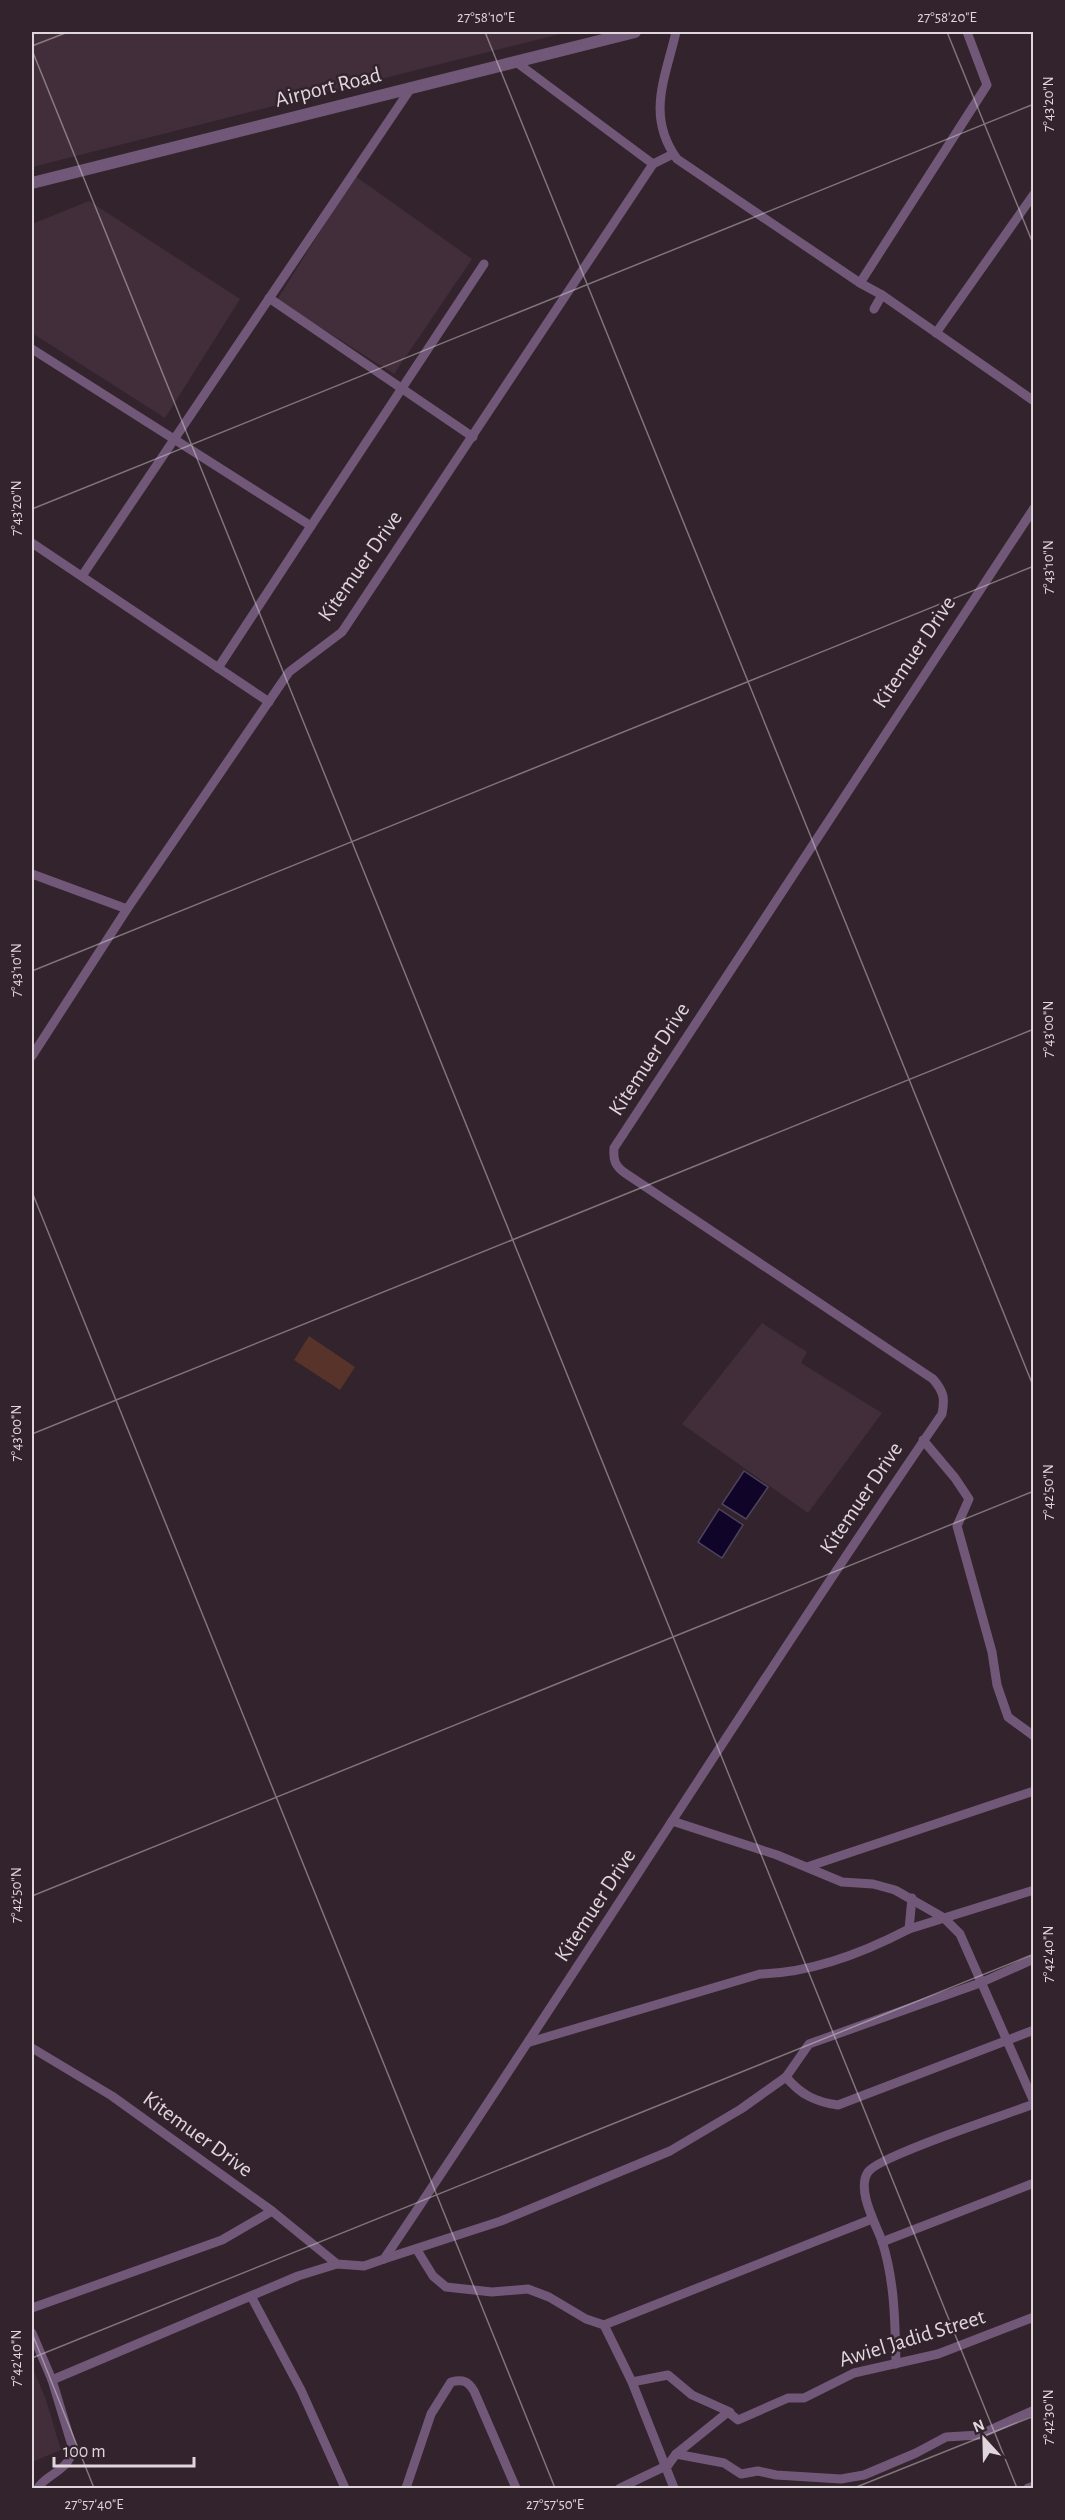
<svg xmlns="http://www.w3.org/2000/svg" width="1065" height="2520" font-family="'Alegreya Sans',sans-serif">
<rect width="100%" height="100%" fill="#32232c"/>
<g fill="#422e3a">
<path d="M32 32H568L32 167Z"/>
<path d="M355 176 472 259 394 374 277 300Z"/>
<path d="M89 201 240 299 165 418 32 333V224Z"/>
<path d="M762 1323 807 1352 801 1363 882 1413 808 1513 682 1424Z"/>
<path d="M32 2367 45 2397 61 2450 32 2462Z"/>
</g>
<path fill="#57332a" d="M309 1336 355 1367 340 1390 294 1360Z"/>
<g fill="#100528" stroke="#4e445e" stroke-width="1.5">
<path d="M744 1471 768 1487 746 1519 722 1504Z"/>
<path d="M719 1509 743 1525 722 1558 698 1542Z"/>
</g>
<g fill="none" stroke-linecap="round" stroke-linejoin="round">
<g stroke="#715878" stroke-width="9">
<path d="M676 32C665 79 646 116 677 159L860 283 882 295 1034 401"/>
<path d="M516 62 653 164"/>
<path d="M860 283 987 85 967 32"/>
<path d="M269 298 473 437"/>
<path d="M874 309 882 295"/>
<path d="M936 333 1034 194"/>
<path d="M32 349 311 526 484 264"/>
<path d="M32 543 269 702"/>
<path d="M82 576 411 88"/>
<path d="M218 668 311 526"/>
<path d="M32 874 127 909"/>
<path d="M32 1056 127 909 289 672 342 632 653 164 673 154"/>
<path d="M923 1440 955 1478 969 1499 957 1526 992 1652 997 1685 1008 1717 1034 1736"/>
<path d="M672 1821 777 1855 842 1882 873 1884 895 1890 944 1918 960 1934 1034 2102"/>
<path d="M807 1867 1034 1791"/>
<path d="M909 1929 1034 1890"/>
<path d="M530 2042 760 1974C812 1973 863 1953 909 1929L912 1898"/>
<path d="M32 2048 112 2096 272 2211 337 2264 364 2266 384 2259C573 1979 751 1693 942 1414 945 1398 944 1392 933 1379L625 1173C615 1166 613 1160 614 1148L1034 508"/>
<path d="M786 2077 809 2044 980 1983 1034 1959"/>
<path d="M882 2242 1034 2183"/>
<path d="M417 2250 433 2276 446 2287 492 2292 528 2289 549 2297 586 2319 604 2325 872 2219"/>
<path d="M384 2259 501 2221 670 2151 741 2109 786 2077C801 2095 816 2102 838 2105L1034 2030"/>
<path d="M251 2296 301 2390 345 2488"/>
<path d="M32 2308 222 2240 272 2211"/>
<path d="M604 2325 632 2382 674 2488"/>
<path d="M32 2333 52 2380 73 2449C69 2471 45 2475 38 2488"/>
<path d="M896 2364C895 2323 895 2282 882 2241 876 2224 856 2190 868 2172 878 2156 1008 2114 1034 2104"/>
<path d="M52 2380 298 2276 337 2264"/>
<path d="M632 2382 668 2375 692 2395 730 2412"/>
<path d="M676 2454 724 2463 741 2474 758 2471 776 2475 841 2479 864 2475 916 2453 946 2437 979 2435 1034 2410"/>
<path d="M406 2488 431 2414 451 2382C463 2379 468 2381 474 2391L516 2488"/>
<path d="M620 2488 668 2465 676 2454 728 2412 738 2420 788 2398H804L854 2373 938 2354 1034 2317"/>
<path d="M1028 2488 1034 2486"/>
</g>
<path stroke="#715878" stroke-width="12" d="M32 183 635 32"/>
</g>
<path fill="none" stroke="#e0d6dc" stroke-width="1.5" stroke-opacity="0.45" d="M485 32 1034 1388M947 32 1034 246M32 46 68 32M32 50 1017 2488M32 509 1034 104M32 971 1034 566M32 1192 555 2488M32 1434 1034 1029M32 1896 1034 1491M32 2333 94 2488M32 2358 1034 1954M854 2488 1034 2416"/>
<g text-anchor="middle" dominant-baseline="central" stroke-width="5" stroke-linejoin="round" paint-order="stroke">
<g font-size="22" fill="#e0d6dc" stroke="#32232c">
<text transform="translate(328 87) rotate(-14)">Airport Road</text>
<text transform="translate(360 566) rotate(-55)">Kitemuer Drive</text>
<text transform="translate(914 652) rotate(-56)">Kitemuer Drive</text>
<text transform="translate(649 1059) rotate(-57)">Kitemuer Drive</text>
<text transform="translate(861 1498) rotate(-56)">Kitemuer Drive</text>
<text transform="translate(595 1905) rotate(-57)">Kitemuer Drive</text>
<text transform="translate(198 2134) rotate(36)">Kitemuer Drive</text>
<text transform="translate(912 2338) rotate(-17)">Awiel Jadid Street</text>
</g>
</g>
<rect width="1065" height="2520" fill="none" stroke="#32232c" stroke-width="66"/>
<g transform="translate(984 2439) rotate(338)" stroke="#32232c" stroke-width="4.5" paint-order="stroke">
<path d="M0-4.5L10 22L0 15L-10 22Z" fill="#e0d6dc"/>
<text y="-9" font-size="16" font-weight="bold" text-anchor="middle" fill="#e0d6dc">N</text>
</g>
<path d="M54 2457v9h140v-9" fill="none" stroke="#e0d6dc" stroke-width="3"/>
<text x="63" y="2457" font-size="18" fill="#e0d6dc" stroke="#32232c" stroke-width="4.5" paint-order="stroke">100 m</text>
<rect x="33" y="33" width="999" height="2454" fill="none" stroke="#e0d6dc" stroke-width="2"/>
<g font-size="15" text-anchor="middle" fill="#e0d6dc">
<text x="486" y="22">27°58'10"E</text>
<text x="947" y="22">27°58'20"E</text>
<text transform="translate(1048 104) rotate(-90)" y="5">7°43'20"N</text>
<text transform="translate(16 508) rotate(-90)" y="5">7°43'20"N</text>
<text transform="translate(1048 567) rotate(-90)" y="5">7°43'10"N</text>
<text transform="translate(16 970) rotate(-90)" y="5">7°43'10"N</text>
<text transform="translate(1048 1029) rotate(-90)" y="5">7°43'00"N</text>
<text transform="translate(16 1433) rotate(-90)" y="5">7°43'00"N</text>
<text transform="translate(1048 1492) rotate(-90)" y="5">7°42'50"N</text>
<text transform="translate(16 1895) rotate(-90)" y="5">7°42'50"N</text>
<text transform="translate(1048 1954) rotate(-90)" y="5">7°42'40"N</text>
<text transform="translate(16 2358) rotate(-90)" y="5">7°42'40"N</text>
<text transform="translate(1048 2417) rotate(-90)" y="5">7°42'30"N</text>
<text x="94" y="2509">27°57'40"E</text>
<text x="555" y="2509">27°57'50"E</text>
</g>
</svg>
